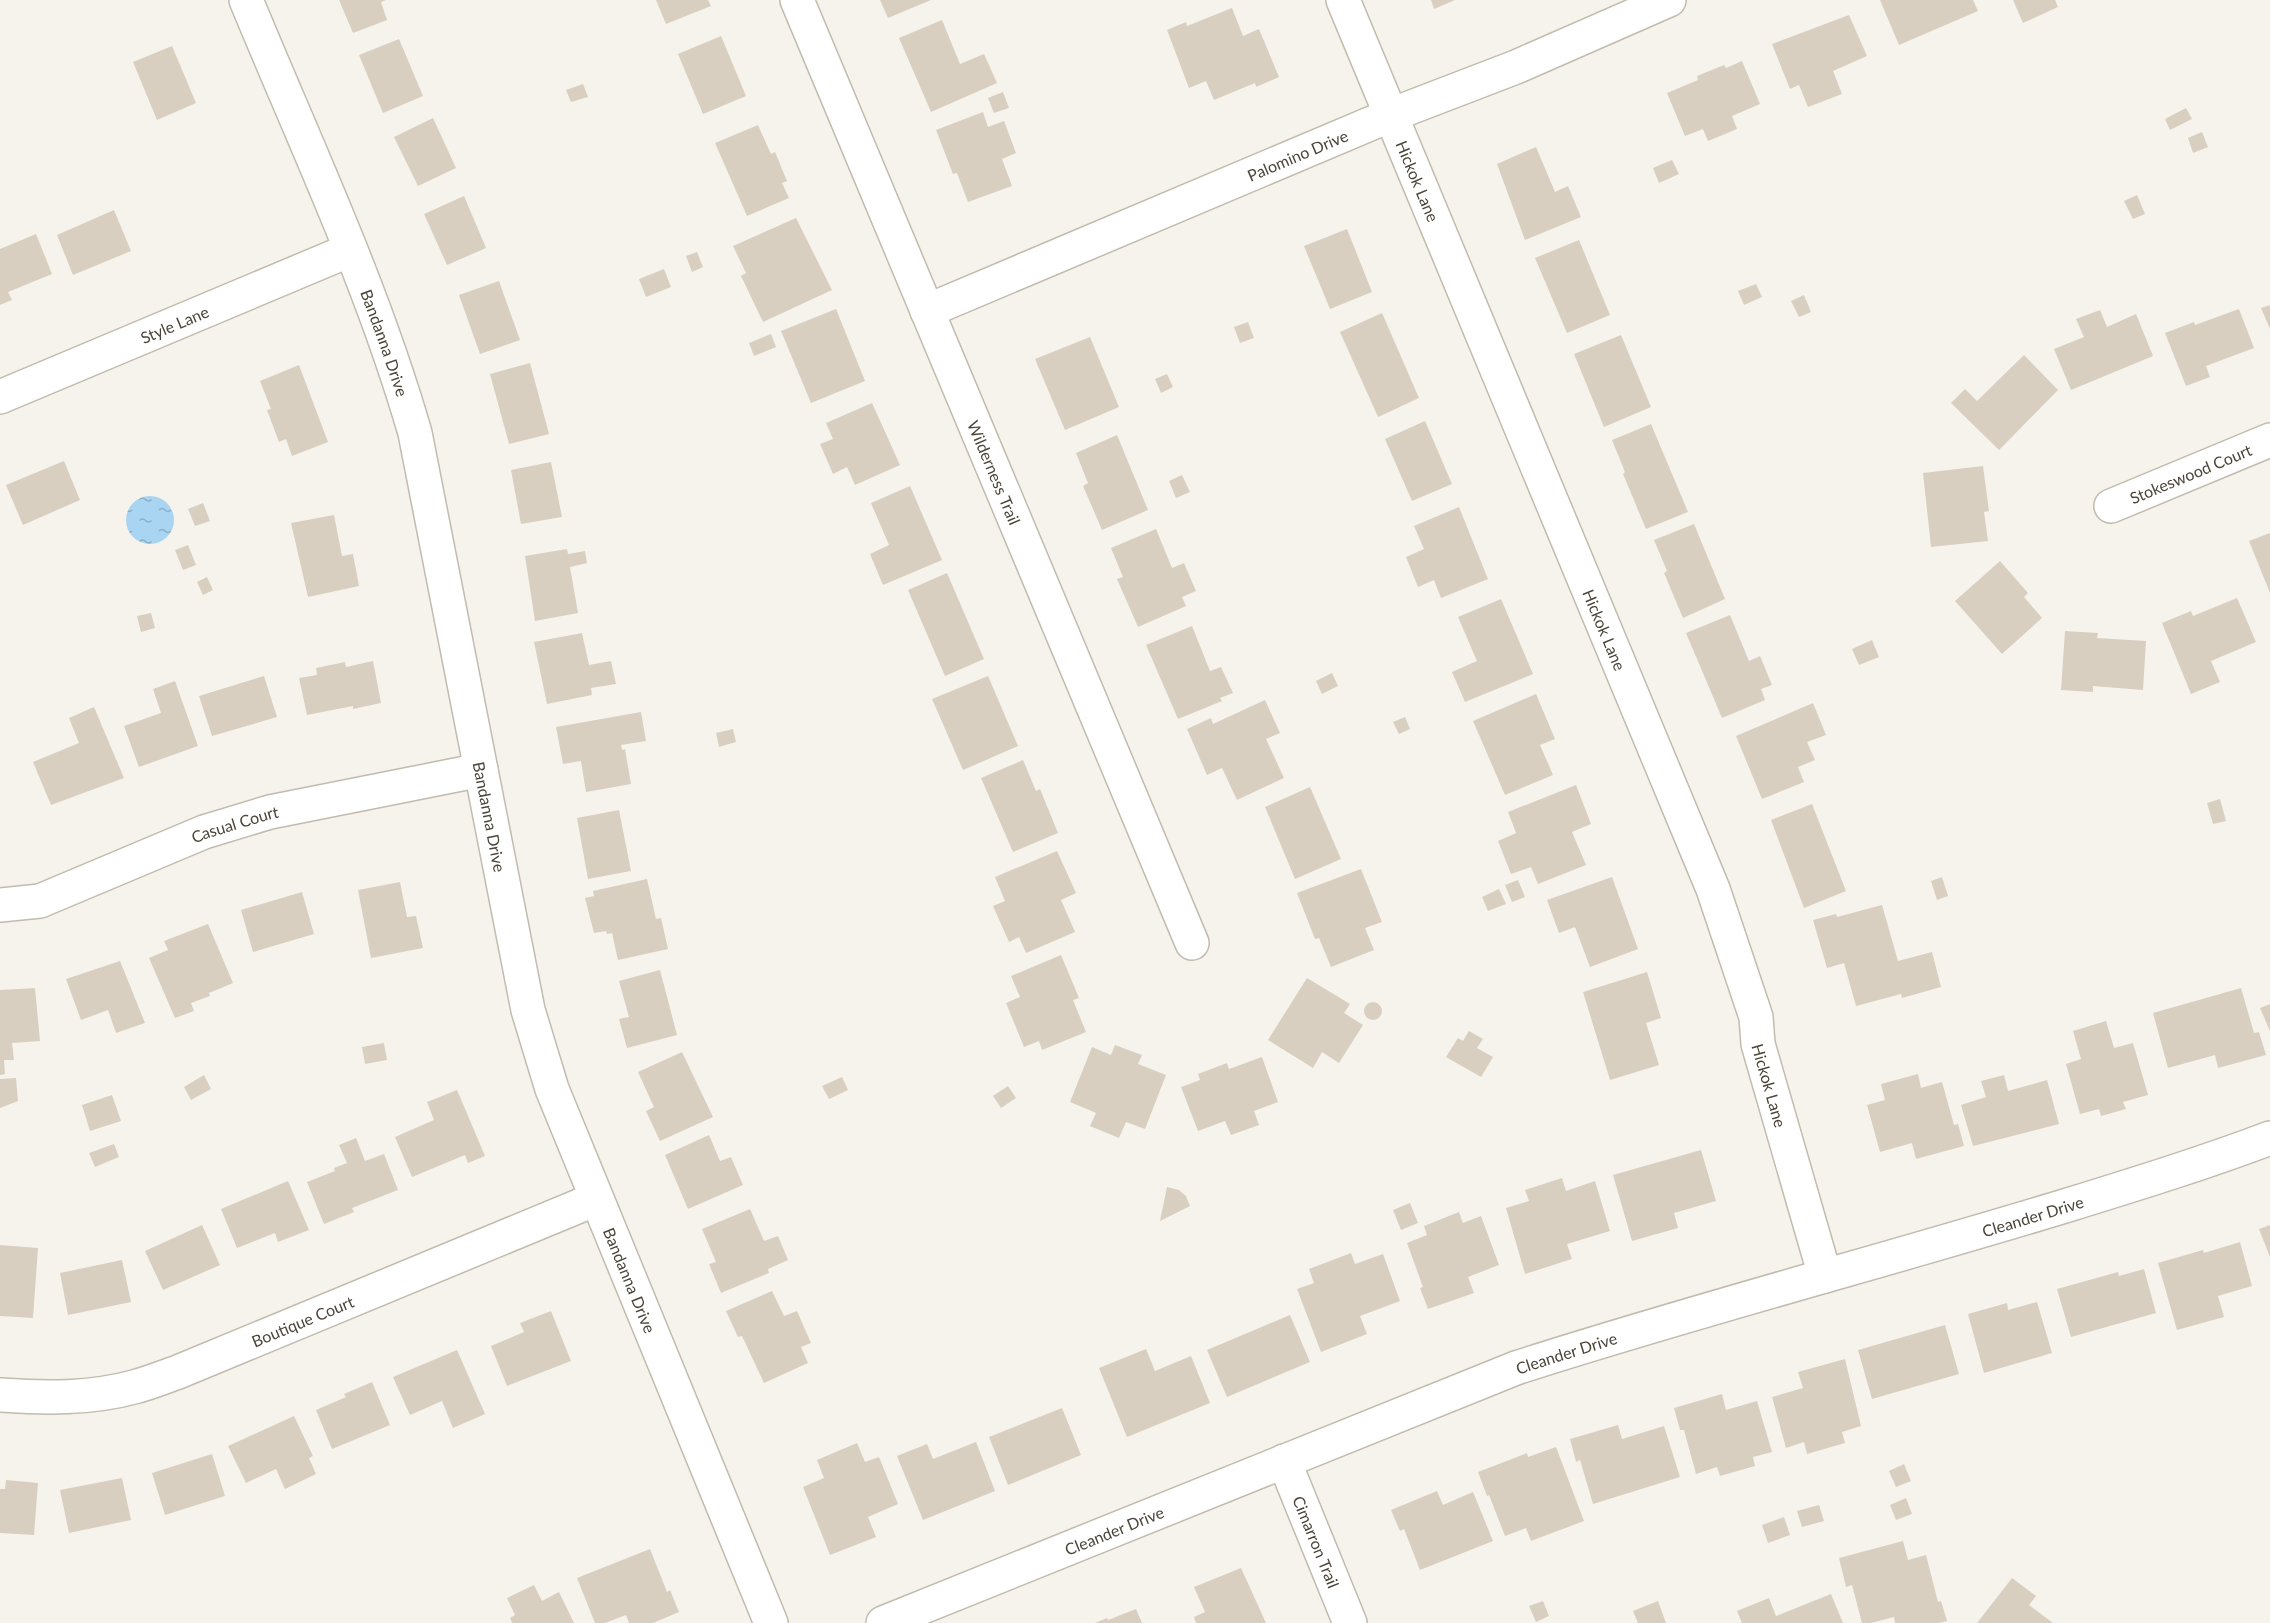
<svg xmlns="http://www.w3.org/2000/svg" width="2270" height="1623" font-family="Lato,sans-serif">
<defs>
<pattern id="water-ripples" width="26" height="14" patternUnits="userSpaceOnUse" patternTransform="scale(1.5)"><rect width="26" height="14" fill="#a9d4f2"/><path d="M2 4q2-2 4 0t4 0M15 11q2-2 4 0t4 0" fill="none" stroke="#8caec5"/></pattern>
</defs>
<rect width="100%" height="100%" fill="#f6f3ec"/>
<circle fill="url(#water-ripples)" cx="150" cy="520" r="24"/>
<g fill="#d8cfc1">
<path d="M339 0H386L381 2 387 20 353 33Z"/>
<path d="M656 0H708L711 6 666 24Z"/>
<path d="M880 0H931L888 18Z"/>
<path d="M1431 0H1455L1434 9Z"/>
<path d="M1880 0H1973L1978 11 1899 45Z"/>
<path d="M2013 0H2055L2058 7 2023 23Z"/>
<path d="M1232 8 1243 36 1259 29 1279 77 1256 87 1255 83 1214 100 1206 81 1189 88 1167 30 1186 22 1187 26Z"/>
<path d="M1849 15 1867 56 1833 71 1842 94 1808 107 1799 85 1790 89 1772 44Z"/>
<path d="M942 20 960 64 984 54 997 83 931 112 899 38Z"/>
<path d="M721 36 746 96 703 114 678 54Z"/>
<path d="M399 39 423 96 383 113 359 55Z"/>
<path d="M172 46 196 103 157 120 133 62Z"/>
<path d="M1742 61 1760 104 1732 116 1737 129 1708 141 1703 129 1685 136 1667 93 1698 80 1697 76 1724 65 1726 68Z"/>
<path d="M583 84 588 97 571 102 566 90Z"/>
<path d="M1003 92 1009 108 994 113 988 98Z"/>
<path d="M2186 108 2192 119 2170 130 2165 119Z"/>
<path d="M983 112 988 127 1004 121 1016 153 1002 159 1012 186 968 202 957 173 953 174 936 130Z"/>
<path d="M433 118 456 168 418 186 394 137Z"/>
<path d="M758 125 771 154 775 152 787 181 782 183 789 198 747 216 715 143Z"/>
<path d="M2202 132 2208 147 2193 153 2188 138Z"/>
<path d="M1536 147 1555 192 1568 186 1581 217 1525 240 1497 164Z"/>
<path d="M1672 160 1679 174 1659 183 1653 168Z"/>
<path d="M2137 195 2145 214 2133 219 2124 201Z"/>
<path d="M464 196 486 248 447 265 424 214Z"/>
<path d="M114 210 131 251 73 275 57 235Z"/>
<path d="M796 218 832 290 763 322 741 276 746 273 733 246Z"/>
<path d="M1347 229 1372 292 1330 309 1304 246Z"/>
<path d="M36 234 52 274 8 292 12 300 0 305V249Z"/>
<path d="M1579 240 1610 315 1567 333 1535 258Z"/>
<path d="M697 252 703 267 692 272 686 256Z"/>
<path d="M664 269 671 287 646 297 639 279Z"/>
<path d="M499 281 520 340 480 354 459 295Z"/>
<path d="M1756 284 1762 297 1744 305 1738 291Z"/>
<path d="M1804 295 1811 312 1799 317 1791 301Z"/>
<path d="M2270 305V329L2261 308Z"/>
<path d="M836 309 865 381 811 403 781 331Z"/>
<path d="M2239 309 2254 348 2206 366 2210 377 2186 386 2165 333 2194 322 2195 325Z"/>
<path d="M2100 310 2107 327 2136 314 2153 356 2071 390 2054 349 2084 337 2076 319Z"/>
<path d="M1382 313 1419 398 1378 417 1340 332Z"/>
<path d="M1248 322 1254 338 1240 343 1234 327Z"/>
<path d="M771 334 776 347 754 356 749 343Z"/>
<path d="M1621 335 1651 407 1604 427 1574 354Z"/>
<path d="M1090 337 1119 407 1065 430 1035 359Z"/>
<path d="M2024 355 2058 390 1999 450 1951 403 1965 389 1977 401Z"/>
<path d="M530 363 549 434 509 444 490 374Z"/>
<path d="M299 365 328 442 292 456 286 439 279 442 267 410 271 409 260 381Z"/>
<path d="M1167 374 1173 387 1161 393 1155 379Z"/>
<path d="M872 403 900 465 855 485 847 467 833 474 820 444 833 439 826 423Z"/>
<path d="M1425 421 1452 484 1412 501 1385 439Z"/>
<path d="M1651 424 1688 512 1646 529 1623 474 1625 472 1612 440Z"/>
<path d="M1117 435 1148 510 1102 530 1083 486 1088 483 1076 453Z"/>
<path d="M64 461 80 500 23 525 6 485Z"/>
<path d="M551 462 562 517 521 524 511 470Z"/>
<path d="M1983 466 1989 511 1984 512 1988 541 1931 547 1923 473Z"/>
<path d="M1182 475 1190 492 1176 498 1169 481Z"/>
<path d="M910 486 942 560 883 585 870 554 889 545 871 503Z"/>
<path d="M203 503 210 521 195 526 188 509Z"/>
<path d="M1459 507 1488 579 1441 598 1434 580 1418 587 1406 557 1424 549 1414 526Z"/>
<path d="M334 515 342 556 353 554 359 586 308 597 291 523Z"/>
<path d="M1694 524 1725 599 1683 618 1664 573 1667 571 1654 540Z"/>
<path d="M1156 529 1172 568 1184 563 1196 591 1182 597 1186 606 1138 627 1117 579 1123 577 1111 548Z"/>
<path d="M2270 533V593L2249 541Z"/>
<path d="M188 545 196 565 183 570 175 550Z"/>
<path d="M567 549 568 554 585 551 587 563 570 567 578 613 535 621 525 556Z"/>
<path d="M2000 561 2028 593 2024 597 2042 618 2002 654 1955 601Z"/>
<path d="M947 573 984 659 945 676 908 590Z"/>
<path d="M207 577 213 590 203 595 197 582Z"/>
<path d="M2237 598 2256 642 2211 661 2220 682 2191 694 2162 623 2191 611 2193 616Z"/>
<path d="M1501 599 1533 674 1465 702 1452 672 1477 661 1458 617Z"/>
<path d="M151 613 155 628 141 632 137 616Z"/>
<path d="M1730 615 1749 661 1760 656 1772 685 1761 689 1765 700 1722 718 1686 633Z"/>
<path d="M1192 626 1210 671 1221 667 1233 693 1220 698 1222 701 1178 719 1146 645Z"/>
<path d="M2065 631 2098 633 2097 638 2146 641 2143 690 2093 686V692L2061 690Z"/>
<path d="M582 633 589 665 611 661 616 684 591 688 592 695 547 704 534 642Z"/>
<path d="M1872 640 1879 657 1859 665 1852 649Z"/>
<path d="M373 661 381 703 353 709V706L307 715 299 678 317 675 316 668 345 662 346 667Z"/>
<path d="M1332 673 1338 686 1322 694 1316 681Z"/>
<path d="M264 676 277 717 212 736 199 696Z"/>
<path d="M988 676 1018 746 963 770 932 699Z"/>
<path d="M175 681 198 746 139 767 124 726 161 713 153 689Z"/>
<path d="M1536 694 1555 739 1540 745 1553 775 1505 795 1473 721Z"/>
<path d="M1265 700 1280 733 1266 739 1284 778 1237 800 1222 768 1207 775 1187 729 1211 718 1213 724Z"/>
<path d="M1813 703 1826 735 1807 742 1815 760 1798 767 1804 782 1762 799 1736 736Z"/>
<path d="M94 707 124 778 51 805 33 762 79 743 69 718Z"/>
<path d="M641 712 646 741 621 745 622 750 625 749 631 784 586 792 581 761 563 764 556 727Z"/>
<path d="M1405 717 1410 729 1399 734 1393 722Z"/>
<path d="M733 729 736 742 719 747 716 733Z"/>
<path d="M1023 760 1036 791 1040 789 1058 833 1013 852 981 778Z"/>
<path d="M1576 785 1591 824 1572 832 1586 865 1538 884 1531 867 1511 874 1498 841 1516 833 1508 812Z"/>
<path d="M1310 787 1341 859 1295 879 1265 807Z"/>
<path d="M2220 799 2226 821 2213 824 2207 803Z"/>
<path d="M1812 804 1846 891 1804 908 1771 820Z"/>
<path d="M619 810 631 871 588 879 577 818Z"/>
<path d="M1057 851 1076 893 1061 900 1075 932 1026 953 1019 937 1009 942 993 906 1005 901 995 877Z"/>
<path d="M1361 869 1382 922 1365 928 1374 950 1331 967 1319 938 1315 939 1297 893Z"/>
<path d="M1612 877 1638 949 1590 967 1575 927 1559 933 1547 900Z"/>
<path d="M1942 877 1948 896 1937 900 1931 881Z"/>
<path d="M647 879 656 919 661 918 668 949 618 960 612 933 607 934 606 931 594 933 585 898 594 896 593 891Z"/>
<path d="M1518 880 1525 897 1512 902 1505 885Z"/>
<path d="M400 882 407 917 416 916 423 948 371 958 358 890Z"/>
<path d="M1499 889 1506 904 1488 911 1482 897Z"/>
<path d="M302 892 314 934 253 952 241 910Z"/>
<path d="M1882 905 1898 961 1932 952 1941 987 1902 998 1901 994 1856 1006 1844 963 1827 968 1813 920 1836 914 1837 917Z"/>
<path d="M208 924 233 983 209 993 210 996 191 1003 194 1011 175 1018 149 958 168 950 164 941Z"/>
<path d="M1061 955 1079 998 1073 1000 1086 1032 1042 1050 1039 1041 1024 1047 1006 1003 1020 997 1011 976Z"/>
<path d="M120 961 145 1023 116 1033 108 1010 81 1020 66 979Z"/>
<path d="M660 970 677 1035 627 1048 619 1019 629 1017 619 981Z"/>
<path d="M1647 972 1661 1018 1646 1023 1659 1065 1610 1080 1583 992Z"/>
<path d="M1307 978 1350 1004 1344 1013 1363 1025 1339 1063 1322 1052 1313 1068 1268 1040Z"/>
<path d="M35 988 40 1041 12 1043 14 1060H4L5 1074 0 1075V990Z"/>
<path d="M2241 988 2254 1033 2259 1032 2266 1055 2218 1068 2215 1055 2168 1068 2153 1013Z"/>
<circle cx="1373" cy="1011" r="9"/>
<path d="M2270 1004V1031L2260 1008Z"/>
<path d="M2106 1021 2114 1048 2133 1043 2148 1095 2123 1102 2126 1109 2101 1116 2099 1109 2080 1114 2066 1064 2081 1059 2073 1031Z"/>
<path d="M1469 1031 1483 1039 1477 1048 1493 1057 1481 1077 1446 1057 1458 1038 1463 1041Z"/>
<path d="M384 1043 387 1060 365 1064 362 1047Z"/>
<path d="M1115 1045 1142 1055 1138 1064 1166 1075 1145 1129 1126 1122 1119 1138 1090 1126 1096 1113 1070 1102 1092 1047 1111 1055Z"/>
<path d="M682 1052 713 1117 660 1141 646 1111 654 1107 638 1072Z"/>
<path d="M1262 1057 1278 1102 1254 1111 1259 1125 1231 1135 1225 1121 1198 1131 1181 1087 1200 1080 1198 1074 1227 1063 1229 1069Z"/>
<path d="M1918 1074 1921 1088 1942 1082 1954 1125 1958 1124 1964 1146 1916 1159 1912 1143 1880 1152 1867 1105 1885 1100 1881 1084Z"/>
<path d="M204 1075 211 1089 191 1100 184 1087Z"/>
<path d="M2004 1075 2008 1091 2047 1080 2059 1124 1973 1146 1961 1105 1986 1097 1981 1081Z"/>
<path d="M842 1077 848 1090 829 1099 822 1086Z"/>
<path d="M16 1078 18 1101 0 1108V1079Z"/>
<path d="M1008 1086 1016 1098 1001 1108 993 1096Z"/>
<path d="M457 1090 485 1156 468 1163 465 1155 412 1177 395 1137 434 1120 427 1102Z"/>
<path d="M112 1095 121 1121 90 1131 82 1105Z"/>
<path d="M709 1135 720 1161 731 1157 743 1185 688 1209 665 1155Z"/>
<path d="M356 1138 365 1161 384 1154 398 1190 352 1208 354 1212 324 1224 307 1182 335 1171 334 1168 347 1163 339 1145Z"/>
<path d="M114 1144 119 1157 95 1167 89 1153Z"/>
<path d="M1701 1150 1716 1201 1674 1213 1678 1228 1632 1241 1613 1175Z"/>
<path d="M1562 1178 1566 1191 1595 1181 1610 1231 1567 1244 1572 1259 1525 1274 1506 1208 1529 1201 1525 1190Z"/>
<path d="M288 1181 309 1230 278 1242 275 1233 237 1248 221 1209Z"/>
<path d="M1167 1187 1179 1190 1186 1196 1190 1206 1160 1221Z"/>
<path d="M1410 1203 1418 1223 1401 1230 1393 1210Z"/>
<path d="M750 1209 764 1241 778 1236 788 1260 768 1269 769 1273 721 1293 709 1264 716 1262 702 1229Z"/>
<path d="M1459 1212 1463 1223 1481 1216 1499 1265 1468 1277 1474 1293 1428 1309 1420 1288 1423 1287 1407 1243 1427 1235 1424 1226Z"/>
<path d="M202 1225 220 1265 163 1290 145 1251Z"/>
<path d="M2270 1225V1257L2259 1229Z"/>
<path d="M2240 1242 2252 1286 2218 1296 2224 1317 2177 1330 2158 1263 2203 1250 2204 1253Z"/>
<path d="M0 1245 38 1248 33 1318 0 1316Z"/>
<path d="M1351 1253 1355 1264 1383 1254 1400 1301 1360 1316 1367 1334 1321 1352 1297 1289 1314 1283 1309 1269Z"/>
<path d="M122 1260 131 1302 68 1315 60 1273Z"/>
<path d="M2144 1269 2156 1313 2071 1337 2057 1289 2118 1272 2119 1276Z"/>
<path d="M772 1291 784 1316 797 1311 811 1343 801 1347 808 1363 764 1383 742 1336 738 1337 726 1311Z"/>
<path d="M2037 1302 2052 1353 1984 1373 1968 1314 2007 1303 2008 1310Z"/>
<path d="M551 1311 571 1361 507 1386 491 1346 524 1332 520 1323Z"/>
<path d="M1290 1315 1310 1362 1227 1397 1207 1350Z"/>
<path d="M1945 1325 1959 1374 1872 1399 1858 1350Z"/>
<path d="M1146 1349 1155 1371 1191 1356 1210 1403 1127 1437 1099 1368Z"/>
<path d="M457 1350 485 1414 453 1428 442 1401 410 1415 393 1377Z"/>
<path d="M1845 1359 1861 1426 1842 1432 1845 1443 1807 1454 1804 1442 1786 1448 1772 1397 1803 1388 1798 1372Z"/>
<path d="M372 1382 390 1425 332 1449 316 1410 346 1397 344 1394Z"/>
<path d="M1722 1394 1726 1410 1757 1401 1772 1452 1753 1457 1755 1466 1720 1476 1717 1467 1696 1474 1684 1430H1680L1674 1408Z"/>
<path d="M1062 1408 1081 1455 1008 1485 989 1437Z"/>
<path d="M294 1416 313 1456 309 1458 316 1474 285 1489 276 1469 246 1483 228 1446Z"/>
<path d="M1618 1425 1622 1439 1664 1426 1680 1477 1593 1504 1580 1460 1576 1462 1570 1439Z"/>
<path d="M976 1442 995 1491 923 1520 897 1456 927 1444 933 1459Z"/>
<path d="M857 1443 865 1462 879 1457 898 1504 868 1517 876 1537 830 1555 803 1487 824 1478 817 1460Z"/>
<path d="M1556 1447 1584 1521 1531 1541 1526 1528 1505 1536 1489 1495 1487 1496 1478 1472 1527 1453 1528 1457Z"/>
<path d="M212 1454 225 1496 165 1515 152 1473Z"/>
<path d="M1904 1464 1911 1481 1896 1487 1889 1471Z"/>
<path d="M122 1478 131 1520 69 1533 60 1490Z"/>
<path d="M6 1480 38 1483 34 1535 0 1533V1489H5Z"/>
<path d="M1437 1491 1443 1505 1473 1492 1493 1541 1420 1570 1404 1529 1400 1531 1391 1510Z"/>
<path d="M1906 1498 1912 1514 1896 1520 1890 1505Z"/>
<path d="M1819 1505 1824 1521 1802 1527 1797 1511Z"/>
<path d="M1784 1517 1790 1535 1768 1543 1762 1525Z"/>
<path d="M1903 1541 1908 1560 1926 1555 1938 1602 1941 1601 1947 1621 1939 1623H1895L1894 1617 1871 1623H1862L1852 1585 1846 1587 1839 1558Z"/>
<path d="M650 1549 667 1592 670 1590 679 1612 653 1623H629L626 1615 605 1623H595L577 1578Z"/>
<path d="M1241 1568 1266 1623H1196L1194 1617 1205 1612 1194 1587Z"/>
<path d="M2012 1578 2036 1596 2029 1605 2053 1623H1977Z"/>
<path d="M534 1585 542 1601 559 1592 574 1623H512L510 1618 515 1615 507 1598Z"/>
<path d="M1831 1594 1843 1623H1742L1737 1611 1769 1598 1776 1616Z"/>
<path d="M1543 1601 1549 1616 1536 1622 1529 1606Z"/>
<path d="M1658 1601 1666 1623H1638L1633 1611Z"/>
<path d="M1136 1609 1142 1623H1095L1107 1618 1108 1620Z"/>
</g>
<g fill="none" stroke-linecap="round" stroke-linejoin="round">
<defs>
<g id="street">
<path id="s1" d="M246 0C305 143 372 284 415 433L528 1010 552 1089 771 1623"/>
<path id="s2" d="M797 0 1192 943"/>
<path id="s3" d="M1343 0 1713 889 1756 1017 1758 1044 1825 1276"/>
<path id="s4" d="M927 311 1391 115 1516 67 1669 0"/>
<path id="s5" d="M0 397 350 250"/>
<path id="s6" d="M2111 506 2270 440"/>
<path id="s7" d="M0 905 40 901 204 832 270 812 481 770"/>
<path id="s8" d="M0 1395C45 1398 90 1399 134 1387 149 1383 164 1377 178 1372L596 1199"/>
<path id="s9" d="M1284 1461 1350 1623"/>
<path id="s10" d="M883 1623 1516 1368C1699 1309 1885 1261 2068 1205 2136 1184 2204 1163 2270 1138"/>
</g>
</defs>
<use href="#street" stroke="#c2bbae" stroke-width="36"/>
<use href="#street" stroke="#fff" stroke-width="33"/>
</g>
<g text-anchor="middle" dominant-baseline="central" stroke-width="6" stroke-linejoin="round" paint-order="stroke">
<g font-size="16" fill="#4b4439" stroke="#fff">
<text stroke="none"><textPath href="#s4" startOffset="402">Palomino Drive</textPath></text>
<text stroke="none"><textPath href="#s3" startOffset="196">Hickok Lane</textPath></text>
<text stroke="none"><textPath href="#s5" startOffset="189">Style Lane</textPath></text>
<text stroke="none"><textPath href="#s1" startOffset="370">Bandanna Drive</textPath></text>
<text stroke="none"><textPath href="#s2" startOffset="512">Wilderness Trail</textPath></text>
<text stroke="none"><textPath href="#s6" startOffset="86">Stokeswood Court</textPath></text>
<text stroke="none"><textPath href="#s3" startOffset="682">Hickok Lane</textPath></text>
<text stroke="none"><textPath href="#s1" startOffset="856">Bandanna Drive</textPath></text>
<text stroke="none"><textPath href="#s7" startOffset="250">Casual Court</textPath></text>
<text stroke="none"><textPath href="#s3" startOffset="1168">Hickok Lane</textPath></text>
<text stroke="none"><textPath href="#s10" startOffset="1221">Cleander Drive</textPath></text>
<text stroke="none"><textPath href="#s1" startOffset="1342">Bandanna Drive</textPath></text>
<text stroke="none"><textPath href="#s8" startOffset="316">Boutique Court</textPath></text>
<text stroke="none"><textPath href="#s10" startOffset="735">Cleander Drive</textPath></text>
<text stroke="none"><textPath href="#s10" startOffset="249">Cleander Drive</textPath></text>
<text stroke="none"><textPath href="#s9" startOffset="87">Cimarron Trail</textPath></text>
</g>
</g>
</svg>
